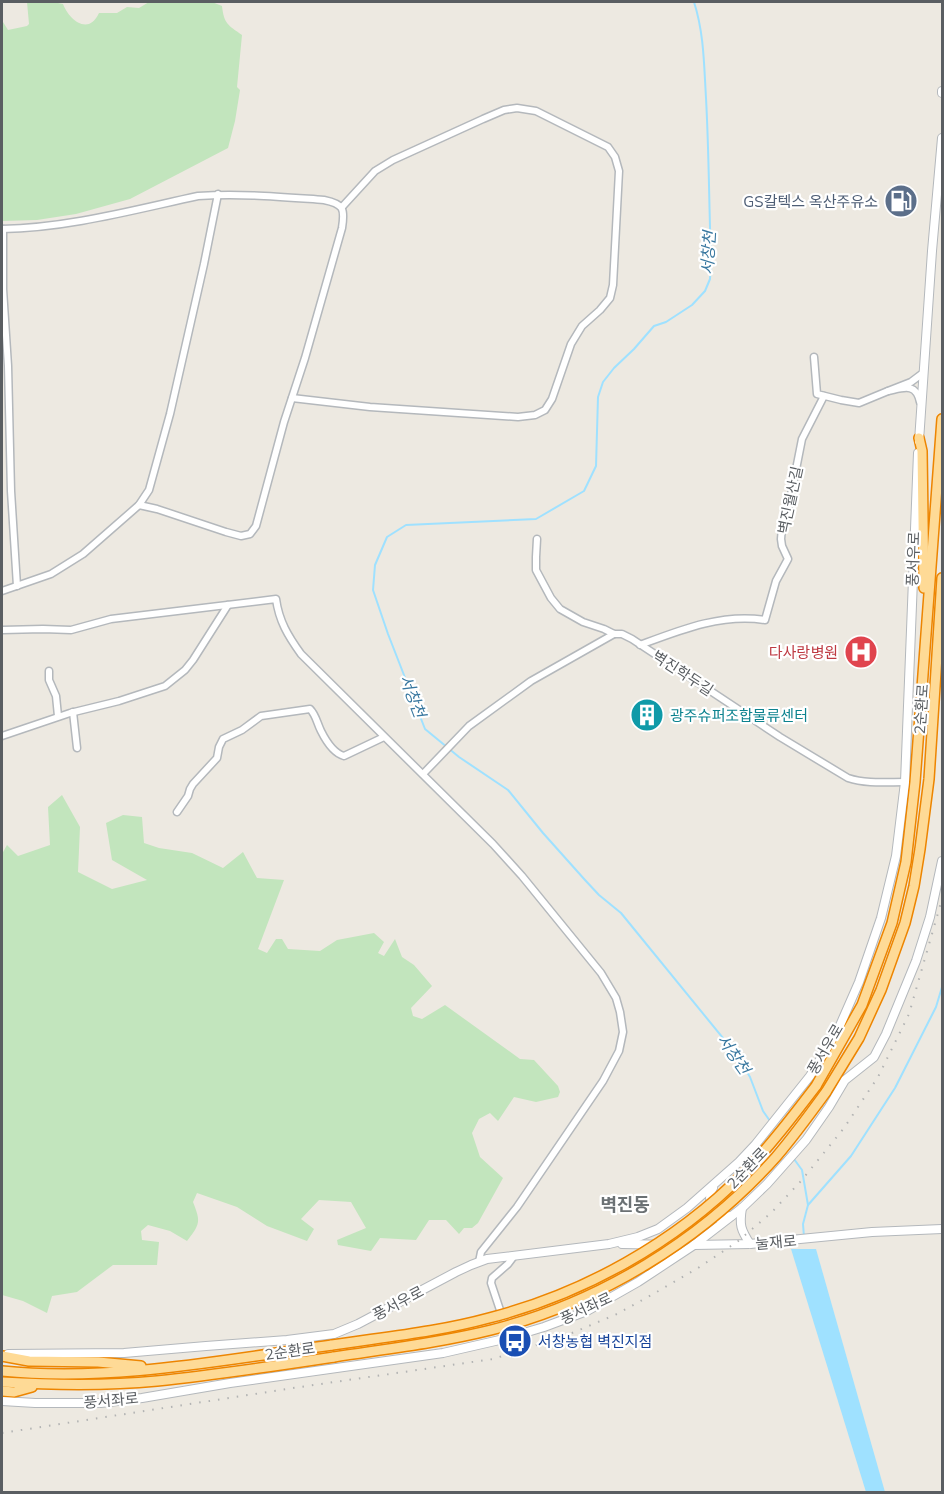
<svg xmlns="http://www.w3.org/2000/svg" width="944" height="1494" font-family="Mulish,'Noto Sans KR',sans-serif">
<rect width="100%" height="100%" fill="#ede9e1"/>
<g fill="#c2e5bd">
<path d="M27 2H53L63 4C67 14 77 27 89 24 94 22 97 17 99 13H117L127 7 139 8 149 2H212L222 6C224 24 228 25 242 35L237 87 240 90 235 121 228 148 130 199 76 214 37 220 2 221V22H3L8 30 27 26 29 24Z"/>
<path d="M62 795 80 827 78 872 112 889 147 880 112 860 106 823 123 815 142 817 144 843 159 848 192 853 223 868 243 852 257 878 284 880 258 949 267 953 276 939H282L288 949 320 951 337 940 374 933 384 942 378 953 384 956 395 939 402 957 414 965 432 986 411 1008 413 1016 422 1019 445 1005 520 1059 534 1060 558 1086 560 1092 558 1097 536 1102 514 1097 498 1121 490 1113 479 1119 472 1133 480 1157 503 1178 478 1223 472 1228H464L459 1234 446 1220H429L416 1240 380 1238 371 1251 338 1245 337 1240 366 1228 351 1202 319 1200 301 1219 314 1229 307 1241 267 1226 237 1207 197 1193 193 1202C201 1222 200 1224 187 1241L170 1231 148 1225 141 1231 142 1240 159 1242 157 1265H113L77 1292 52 1296 47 1313 23 1301 2 1295V854L7 845 18 856 50 845 48 807Z"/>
</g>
<path fill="#9fe1ff" d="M791 1249H816L885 1492H866Z"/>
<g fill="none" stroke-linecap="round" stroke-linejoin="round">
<g stroke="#9fe1ff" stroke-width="2">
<path d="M694 2C704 33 704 65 706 98 709 152 709 206 711 260L710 279 705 291 692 305 666 322 654 326 634 349 614 368 603 382 598 397 596 466 584 491 536 519 406 525 387 537 375 565 373 590 388 634 425 729 459 757 508 790 543 833 585 880 599 895 621 913 736 1054 750 1077 763 1111 770 1121"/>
<path d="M794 1159 802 1170 808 1205 803 1224 804 1237"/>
<path d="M808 1205 851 1156 895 1088 936 1007 942 987"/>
</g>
<defs>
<g id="minor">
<path d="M2 229C68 228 133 210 198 196 240 193 282 197 324 200 344 204 345 209 342 228L305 358 284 422 256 526 250 534 241 536 226 532 157 509 139 505"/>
<path d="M3 229V289L8 366 11 491 17 586"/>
<path d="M814 357 817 394 841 400 859 403 888 391"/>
<path d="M292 398 370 407 518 417 535 415 545 410 552 399 571 344 582 326 600 310 610 298 613 285 619 171 615 157 608 147 536 111 517 108 504 110 483 119 393 160 375 171 342 207"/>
<path d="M920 402C916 382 903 388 888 391L911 382 923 373"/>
<path d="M537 539 536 557V570L551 598 560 609 583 622 604 629 614 634H622L632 639 780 737 848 778C866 784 886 782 905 782"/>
<path d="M2 591 51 574 83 554 139 505 149 490 170 414 204 264 218 194"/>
<path d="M2 630 43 629 71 630 111 619 276 599C279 621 288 636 301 654L493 844 522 876 601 973 616 998 620 1012 623 1032 619 1051 603 1081 517 1207 481 1252 479 1262"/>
<path d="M640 645C680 630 722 613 765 620L776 581 788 559 782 546 781 539 782 527 787 515 802 439 824 396"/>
<path d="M49 671V680L56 696 58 716"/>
<path d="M73 712 77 748"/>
<path d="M2 736 70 713 119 701 165 686 185 670 193 660 228 605"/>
<path d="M423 774 469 726 531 681 614 634"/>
<path d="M177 812 188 796 190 789 193 784 217 758 219 747 223 739 242 730 261 716 310 709C316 715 317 723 321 731 326 741 333 753 344 756L384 737"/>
<path d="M509 1337 491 1283 492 1278 508 1264 514 1256"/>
</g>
<g id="tertiary">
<path d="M942 91V93"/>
<path d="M919 441 932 251 942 138"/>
<path d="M713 1188C706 1198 713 1208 718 1218L731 1216"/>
<path d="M742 1208C739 1225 741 1230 750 1244"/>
<path d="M622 1244 676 1245"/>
<path d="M694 1245 750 1244 872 1232 942 1229"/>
<path d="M8 1354 124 1353 206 1346 287 1340 334 1334 358 1324 456 1272 471 1265 487 1259 609 1244 638 1237 658 1229 687 1208 739 1162 755 1145 810 1076 838 1030 859 982 881 918 896 856 905 782 918 453"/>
<path d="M2 1401 35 1403H101L142 1398 230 1383 443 1353 504 1339 544 1327 587 1311 638 1282 694 1245 742 1208 767 1184 806 1140 829 1107 845 1080 874 1057 886 1034 916 961 930 917 942 861"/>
</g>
<g id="trunk">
<path d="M919 438 922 451 924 588"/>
<path d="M816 1086 862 1005 892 923 906 862 915 782 942 419"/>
<path d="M826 1092 859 1038 881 990 905 923 914 886 920 849 929 779 942 578"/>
<path d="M2 1356 29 1361 98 1362 141 1366"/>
<path d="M2 1371C112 1382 223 1360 332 1345"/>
<path d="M2 1382C53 1385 105 1386 157 1381 216 1375 275 1366 334 1357"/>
<path d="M2 1391 14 1392 32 1387"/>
</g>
</defs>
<use href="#minor" stroke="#b4b8bc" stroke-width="9"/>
<use href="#tertiary" stroke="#b4b8bc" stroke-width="10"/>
<use href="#trunk" stroke="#ed8501" stroke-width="12"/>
<use href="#minor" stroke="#fff" stroke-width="6"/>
<use href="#tertiary" stroke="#fff" stroke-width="8"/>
<use href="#trunk" stroke="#feda96" stroke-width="9"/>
<path stroke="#b2b3b3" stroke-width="2" stroke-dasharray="1.5 8" stroke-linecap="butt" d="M2 1433 300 1387 493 1359 565 1336 617 1314 655 1293 698 1268 737 1242 772 1212 801 1181 844 1128 878 1077 909 1014 942 899"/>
<defs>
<g id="trunk-bridge">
<path d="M332 1345C385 1337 438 1332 489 1318 583 1294 675 1243 744 1173 770 1146 793 1116 816 1086"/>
<path d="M334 1357C386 1349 439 1343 491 1330 599 1303 702 1240 776 1157 794 1136 810 1114 826 1092"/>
</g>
</defs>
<use href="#trunk-bridge" stroke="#ed8501" stroke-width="12" stroke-linecap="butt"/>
<use href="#trunk-bridge" stroke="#feda96" stroke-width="9"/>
</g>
<defs>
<symbol id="fuel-disc" viewBox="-11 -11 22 22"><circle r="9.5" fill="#5c6f8a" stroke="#fff"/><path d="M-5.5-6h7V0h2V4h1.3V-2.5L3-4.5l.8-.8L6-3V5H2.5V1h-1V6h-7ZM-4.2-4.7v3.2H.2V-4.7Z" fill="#fff"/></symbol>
<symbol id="hospital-disc" viewBox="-11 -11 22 22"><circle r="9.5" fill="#e0444e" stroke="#fff"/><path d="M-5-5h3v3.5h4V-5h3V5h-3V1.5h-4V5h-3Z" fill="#fff"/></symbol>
<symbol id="building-disc" viewBox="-11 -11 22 22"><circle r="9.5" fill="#0f9aa8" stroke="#fff"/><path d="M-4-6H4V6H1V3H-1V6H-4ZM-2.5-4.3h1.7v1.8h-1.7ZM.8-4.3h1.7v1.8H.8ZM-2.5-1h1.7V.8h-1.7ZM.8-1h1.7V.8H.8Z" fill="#fff"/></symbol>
<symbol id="bus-disc" viewBox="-11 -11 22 22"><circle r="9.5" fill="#1a4fb4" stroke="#fff"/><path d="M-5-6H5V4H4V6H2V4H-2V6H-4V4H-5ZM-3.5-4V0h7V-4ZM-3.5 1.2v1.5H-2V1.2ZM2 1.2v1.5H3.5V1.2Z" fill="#fff"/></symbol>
</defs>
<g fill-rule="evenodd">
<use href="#fuel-disc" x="882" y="182" width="38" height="38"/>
<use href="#hospital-disc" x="842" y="633" width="38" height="38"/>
<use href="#building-disc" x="628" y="696" width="38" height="38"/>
<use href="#bus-disc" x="496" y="1322" width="38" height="38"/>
</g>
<g text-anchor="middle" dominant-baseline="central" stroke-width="4.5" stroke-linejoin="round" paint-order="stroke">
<g font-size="15" fill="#4e5e75" stroke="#fff" text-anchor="end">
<text x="878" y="201">GS칼텍스 옥산주유소</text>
</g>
<g font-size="15" fill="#5a5e62" stroke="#fff">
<text transform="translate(790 500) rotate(-78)">벽진월산길</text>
<text transform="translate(913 559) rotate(-88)">풍서우로</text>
<text transform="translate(683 673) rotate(33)">벽진학두길</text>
<text transform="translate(921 709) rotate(-86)">2순환로</text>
<text transform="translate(825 1049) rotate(-60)">풍서우로</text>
<text transform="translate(747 1168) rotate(-46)">2순환로</text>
<text transform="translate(776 1242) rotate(-5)">눌재로</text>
<text transform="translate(398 1303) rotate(-28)">풍서우로</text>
<text transform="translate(586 1308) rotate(-25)">풍서좌로</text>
<text transform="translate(290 1351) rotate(-8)">2순환로</text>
<text transform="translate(111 1400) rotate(-5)">풍서좌로</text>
</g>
<g font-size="15" fill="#be3a42" stroke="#fff" text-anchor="end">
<text x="838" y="652">다사랑병원</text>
</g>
<g font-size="15" fill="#0d838f" stroke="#fff" text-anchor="start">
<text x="670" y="715">광주슈퍼조합물류센터</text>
</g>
<g font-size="15" fill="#164399" stroke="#fff" text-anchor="start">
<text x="538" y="1341">서창농협 벽진지점</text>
</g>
<g font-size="16" font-style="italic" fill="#38779f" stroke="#fff">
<text transform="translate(708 253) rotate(-87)">서창천</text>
<text transform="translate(413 696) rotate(69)">서창천</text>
<text transform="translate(734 1054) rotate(55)">서창천</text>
</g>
<g font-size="18" font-weight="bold" fill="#6b7174" stroke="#fff">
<text x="625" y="1204">벽진동</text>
</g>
</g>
<rect width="944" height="1494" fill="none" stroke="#5a5e62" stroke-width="6"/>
</svg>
